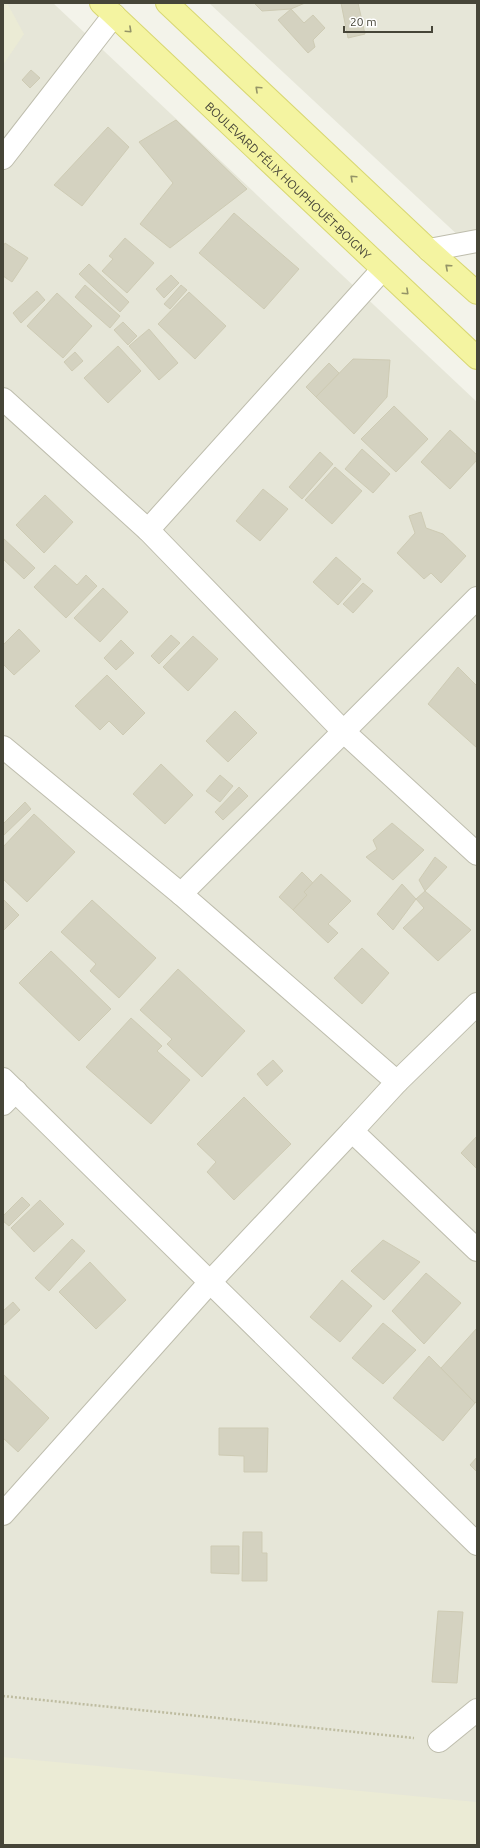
<svg xmlns="http://www.w3.org/2000/svg" width="480" height="1848" font-family="Ubuntu,sans-serif">
<rect width="100%" height="100%" fill="#f3f3ea"/>
<g fill="#e6e6d8">
<path d="M3 3H53L477 402V1845H3Z"/>
<path d="M209 3H477V253Z"/>
</g>
<g fill="#ebebd5">
<path d="M3 3H7L24 34 3 65Z"/>
<path d="M3 1757 477 1802V1845H3Z"/>
</g>
<g fill="#d4d2c0" stroke="#cecbb4">
<path d="M254 3H305L291 9 262 11Z"/>
<path d="M341 3H358L365 34 348 38Z"/>
<path d="M291 9 304 23 313 15 325 28 313 40 315 47 308 53 278 20Z"/>
<path d="M31 70 40 78 30 88 22 80Z"/>
<path d="M176 120 247 189 170 248 140 224 173 183 139 142Z"/>
<path d="M108 127 129 147 82 206 54 185Z"/>
<path d="M234 213 299 269 264 309 199 253Z"/>
<path d="M125 238 154 263 127 293 102 271 113 259 109 256Z"/>
<path d="M5 243 28 258 12 282 3 276V247Z"/>
<path d="M89 264 129 302 120 312 79 274Z"/>
<path d="M171 275 179 283 164 298 156 289Z"/>
<path d="M85 285 120 316 110 328 75 297Z"/>
<path d="M181 285 187 290 170 309 164 304Z"/>
<path d="M37 291 45 300 21 323 13 313Z"/>
<path d="M189 292 226 326 195 359 158 324Z"/>
<path d="M57 293 92 326 63 358 27 326Z"/>
<path d="M123 322 137 336 128 345 114 330Z"/>
<path d="M149 329 178 363 159 380 129 346Z"/>
<path d="M118 346 141 371 108 403 84 378Z"/>
<path d="M75 352 83 361 72 371 64 362Z"/>
<path d="M353 359 390 360 387 397 354 434 316 397Z"/>
<path d="M329 363 339 373 316 397 306 387Z"/>
<path d="M394 406 428 439 396 472 361 439Z"/>
<path d="M450 430 477 455V460L450 489 421 462Z"/>
<path d="M362 449 390 474 373 493 345 469Z"/>
<path d="M320 452 333 464 302 499 289 487Z"/>
<path d="M335 467 362 491 332 524 305 500Z"/>
<path d="M263 489 288 509 260 541 236 521Z"/>
<path d="M45 495 73 522 44 553 16 525Z"/>
<path d="M421 512 426 528 443 534 466 556 441 583 431 573 424 579 397 553 415 533 409 516Z"/>
<path d="M3 538 35 568 24 579 3 559Z"/>
<path d="M336 557 361 579 338 605 313 582Z"/>
<path d="M55 565 77 585 86 575 97 586 66 618 34 587Z"/>
<path d="M363 583 373 591 353 613 343 604Z"/>
<path d="M103 588 128 612 100 642 74 618Z"/>
<path d="M19 629 40 651 14 675 3 664V645Z"/>
<path d="M171 635 180 643 159 664 151 656Z"/>
<path d="M193 636 218 659 188 691 163 667Z"/>
<path d="M121 640 134 653 116 670 104 658Z"/>
<path d="M458 667 477 686V748L428 704Z"/>
<path d="M107 675 145 713 123 735 109 721 100 730 75 706Z"/>
<path d="M235 711 257 733 228 762 206 741Z"/>
<path d="M161 764 193 795 165 824 133 794Z"/>
<path d="M220 775 233 786 220 802 206 791Z"/>
<path d="M239 787 248 796 223 820 215 812Z"/>
<path d="M25 802 31 809 3 836V824Z"/>
<path d="M34 814 75 852 27 902 3 879V847Z"/>
<path d="M392 823 424 850 393 880 366 857 377 849 373 840Z"/>
<path d="M435 857 447 867 425 891 419 880Z"/>
<path d="M302 872 313 883 304 892 307 895 293 910 279 897Z"/>
<path d="M321 874 351 901 328 924 338 933 328 943 293 910 307 895 304 892Z"/>
<path d="M402 884 416 899 393 930 377 914Z"/>
<path d="M425 891 471 930 438 961 403 928 424 908 416 899Z"/>
<path d="M3 899 19 915 3 931Z"/>
<path d="M92 900 156 958 119 998 90 971 96 964 61 932Z"/>
<path d="M362 948 389 973 362 1004 334 978Z"/>
<path d="M51 951 111 1009 79 1041 19 983Z"/>
<path d="M178 969 245 1031 202 1077 167 1044 172 1039 140 1010Z"/>
<path d="M131 1018 162 1046 157 1051 190 1080 151 1124 86 1067Z"/>
<path d="M273 1060 283 1071 267 1086 257 1074Z"/>
<path d="M244 1097 291 1144 234 1200 207 1172 216 1162 197 1144Z"/>
<path d="M477 1136V1169L461 1153Z"/>
<path d="M22 1197 30 1205 9 1226 3 1221V1216Z"/>
<path d="M40 1200 64 1224 34 1252 11 1228Z"/>
<path d="M72 1239 85 1251 49 1291 35 1278Z"/>
<path d="M383 1240 420 1262 384 1300 351 1271Z"/>
<path d="M90 1262 126 1300 96 1329 59 1292Z"/>
<path d="M426 1273 461 1303 424 1344 392 1311Z"/>
<path d="M342 1280 372 1306 340 1342 310 1317Z"/>
<path d="M13 1302 20 1310 3 1326V1311Z"/>
<path d="M383 1323 416 1350 383 1384 352 1358Z"/>
<path d="M477 1328V1401L475 1403 441 1368Z"/>
<path d="M429 1356 475 1403 443 1441 393 1398Z"/>
<path d="M3 1374 49 1418 18 1452 3 1438Z"/>
<path d="M219 1428H268L267 1472H244V1456L219 1455Z"/>
<path d="M477 1457V1472L470 1465Z"/>
<path d="M243 1532H262V1553H267V1581H242Z"/>
<path d="M211 1546H239V1574L211 1573Z"/>
<path d="M438 1611 463 1612 457 1683 432 1682Z"/>
</g>
<g fill="none" stroke-linecap="round" stroke-linejoin="round">
<defs>
<g id="minor">
<path d="M3 158 114 15"/>
<path d="M429 250 477 241"/>
<path d="M3 399 148 530 343 731 477 854"/>
<path d="M148 530 382 270"/>
<path d="M3 747 181 894 397 1082 352 1131 477 1250"/>
<path d="M181 894 477 598"/>
<path d="M3 1079 477 1544"/>
<path d="M397 1082 477 1004"/>
<path d="M3 1104 16 1091"/>
<path d="M3 1514 211 1281 352 1131"/>
<path d="M439 1741 477 1710"/>
</g>
<g id="primary">
<path id="s1" d="M101 3 477 358"/>
<path d="M167 3 429 250 477 293"/>
</g>
</defs>
<use href="#minor" stroke="#bebdad" stroke-width="24"/>
<use href="#primary" stroke="#d8d772" stroke-width="24"/>
<path stroke="#bebca0" stroke-width="2.5" stroke-dasharray="2 2" stroke-linecap="butt" d="M3 1696 414 1738"/>
<use href="#minor" stroke="#fff" stroke-width="22"/>
<use href="#primary" stroke="#f4f4a1" stroke-width="22"/>
</g>
<defs><path id="oneway-chevron" d="M-2-3.5L2.5 0L-2 3.5" fill="none" stroke-width="1.6" stroke-linecap="round" stroke-linejoin="round"/></defs>
<g stroke="#949467">
<use href="#oneway-chevron" transform="translate(129 30) rotate(43)"/>
<use href="#oneway-chevron" transform="translate(258 89) rotate(-137)"/>
<use href="#oneway-chevron" transform="translate(353 178) rotate(-137)"/>
<use href="#oneway-chevron" transform="translate(448 267) rotate(-138)"/>
<use href="#oneway-chevron" transform="translate(406 292) rotate(43)"/>
</g>
<g text-anchor="middle" dominant-baseline="central" stroke-width="3.5" stroke-linejoin="round" paint-order="stroke">
<g font-size="12" fill="#464538" stroke="#fff">
<text stroke="none"><textPath href="#s1" startOffset="258">BOULEVARD FÉLIX HOUPHOUËT-BOIGNY</textPath></text>
</g>
</g>
<rect width="480" height="1848" fill="none" stroke="#464538" stroke-width="8"/>
<path d="M344 26v6h88v-6" fill="none" stroke="#464538" stroke-width="2"/>
<text x="350" y="26" font-size="12" fill="#464538" stroke="#ffffff" stroke-width="3" paint-order="stroke">20 m</text>
</svg>
